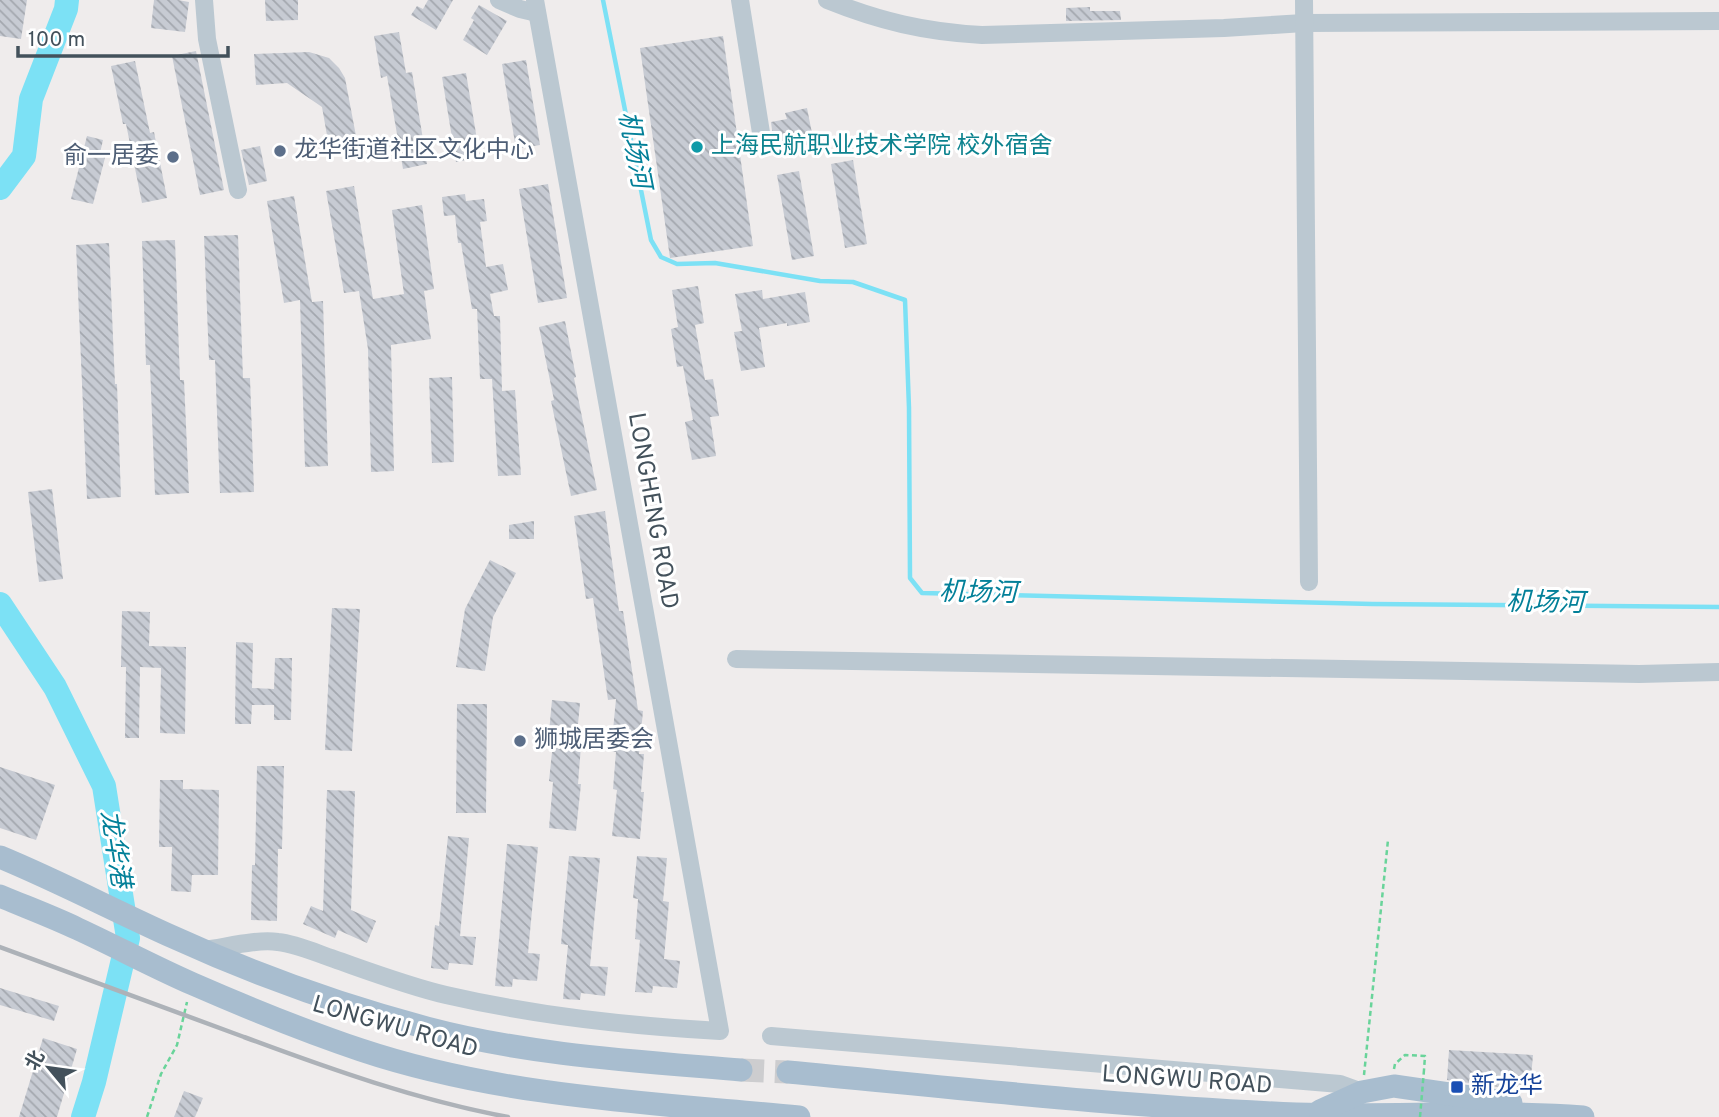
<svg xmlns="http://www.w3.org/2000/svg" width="1719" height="1117" font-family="Overpass,'Noto Sans SC',sans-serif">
<defs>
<pattern id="building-back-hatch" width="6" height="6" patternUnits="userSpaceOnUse" patternTransform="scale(1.75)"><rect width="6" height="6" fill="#c7cbd3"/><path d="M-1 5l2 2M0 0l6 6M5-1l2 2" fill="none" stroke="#a3a7ae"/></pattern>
</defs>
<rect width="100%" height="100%" fill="#efecec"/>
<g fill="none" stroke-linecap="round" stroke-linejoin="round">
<path stroke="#7ce1f5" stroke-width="4.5" d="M603 0 651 240 661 257 677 264 715 263 820 281 853 282 905 300 909 408 910 578 922 593 1372 604 1719 607"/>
<g stroke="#7ce1f5" stroke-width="24">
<path d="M0 188 24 156 31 99 66 9 67 0"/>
<path d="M0 604 55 687 104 786 128 938 94 1082 83 1117"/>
</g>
</g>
<g fill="url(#building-back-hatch)">
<path d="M0 0H27L21 39 0 36Z"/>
<path d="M154 0H178L189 2 185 32 151 28Z"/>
<path d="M265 0H298V20L266 21Z"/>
<path d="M428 0H453L436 30 411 15 417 6 423 9Z"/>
<path d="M479 5 507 21 487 55 463 40 474 20 471 18Z"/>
<path d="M1090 7V11H1120L1121 20 1066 21V8Z"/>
<path d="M399 32 406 73 412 72 427 164 403 169 387 76 381 78 374 36Z"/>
<path d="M723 36 753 246 670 258 640 48Z"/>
<path d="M196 51 224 190 200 195 172 56Z"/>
<path d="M309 52 329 58 339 68 345 78 356 136 328 141 322 107 287 83 256 85 254 54Z"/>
<path d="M526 60 540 145 516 149 502 64Z"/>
<path d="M135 61 150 133 154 132 167 198 142 203 126 124H123L111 66Z"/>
<path d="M466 73 480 158 456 162 442 77Z"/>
<path d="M807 108 814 143 793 148 792 142 774 146 771 122 787 119 785 113Z"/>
<path d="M87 136 103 140 100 153 106 154 93 204 71 199Z"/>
<path d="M260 146 267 181 249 185 241 150Z"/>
<path d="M853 160 867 244 845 248 831 164Z"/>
<path d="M799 171 814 256 792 260 777 175Z"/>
<path d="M548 184 567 298 538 303 519 189Z"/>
<path d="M354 186 373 299 404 294 392 210 422 205 434 289 424 291 431 339 391 345 394 471 371 472 368 349 359 291 344 293 326 191Z"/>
<path d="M465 194 466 201 484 199 487 221 480 222 486 267 503 264 508 290 490 294 494 316H500L502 391 515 390 521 475 498 476 492 379H480L477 309H472L461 243H458L455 215 444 216 442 197Z"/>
<path d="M294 196 312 302 323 301 328 466 305 467 300 300 284 303 267 201Z"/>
<path d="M238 235 243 378H250L254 492 220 493 215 360H209L204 236Z"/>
<path d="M175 240 180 380H184L189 493 155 495 150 365H146L142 241Z"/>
<path d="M109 243 115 384H117L121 497 87 499 76 245Z"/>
<path d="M698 286 704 323 695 325 705 380 713 379 719 416 710 417 716 456 692 460 685 422 693 420 683 366 677 367 671 329 678 327 672 290Z"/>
<path d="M762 290 763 299 805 292 810 322 787 326V323L759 328 765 367 741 371 734 332 742 331 735 294Z"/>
<path d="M565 321 576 377 574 378 597 490 571 496 551 401 554 400 539 327Z"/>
<path d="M452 377 454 462 432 463 429 378Z"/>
<path d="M52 489 63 579 39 582 28 492Z"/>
<path d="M605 511 619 611H623L638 710 643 711 639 754H644L641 792H644L640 839 612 836 617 790 613 789 616 752 611 751 616 699 608 700 593 598 586 599 574 516Z"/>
<path d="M534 521V539H509V525Z"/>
<path d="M490 560 516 573 493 617 485 671 456 667 465 609Z"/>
<path d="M332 608 360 609 352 751 325 750Z"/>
<path d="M122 611 150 612 149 646 186 647 185 734 160 733 161 668 140 667 139 738H125L126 667H121Z"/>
<path d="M236 642 253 643 252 688 274 689 275 658H292L291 720H274V705H252L251 724H235Z"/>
<path d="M552 700 580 703 576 745 581 746 578 784H581L576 831 549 828 553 782 549 781 553 743H548Z"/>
<path d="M457 704H487L486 813H456Z"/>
<path d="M257 766H284L282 849H278L277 921 251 920 252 865H255Z"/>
<path d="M0 767 55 785 36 840 0 828Z"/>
<path d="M160 780H183V789L219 790 218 875H192L191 892 171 891 172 847H159Z"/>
<path d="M327 790 355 791 351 910 376 921 367 943 338 930 335 938 303 924 311 906 323 911Z"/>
<path d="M448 836 469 838 460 936 476 937 473 965 449 963 448 970 431 968 435 925 439 926Z"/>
<path d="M507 844 538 847 528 953 540 954 537 981 513 979 512 987 495 986Z"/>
<path d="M569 856 600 858 590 966 608 967 605 996 581 993 580 1000 563 999 568 945 561 944Z"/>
<path d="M637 856 667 858 663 901 669 902 664 959 680 961 677 988 653 986 652 993 635 992 640 940 635 939 638 899 633 898Z"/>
<path d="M0 988 59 1006 54 1021 0 1005Z"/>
<path d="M43 1038 77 1049 57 1117H19Z"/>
<path d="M1449 1050 1533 1055 1530 1089 1499 1087 1447 1080Z"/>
<path d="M184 1091 203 1098 195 1117H174Z"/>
</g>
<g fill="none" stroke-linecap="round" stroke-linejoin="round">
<path stroke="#cdcdcf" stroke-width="23" stroke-dasharray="23 11" stroke-linecap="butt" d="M741 1070 788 1072"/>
<g stroke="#69d49a" stroke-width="2.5" stroke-dasharray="5 3.5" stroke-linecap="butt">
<path d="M1394 1069 1395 1064 1405 1055 1425 1056 1424 1070"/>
<path d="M1364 1075 1388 840"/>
<path d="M147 1117 161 1074 177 1045 187 1002"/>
</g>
<g stroke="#bbc8d1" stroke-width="18">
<path d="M204 0 207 39 238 190"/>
<path d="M499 0 520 9 537 13"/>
<path d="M740 0 762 139"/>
<path d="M827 0C879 21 925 32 982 35L1224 28 1304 23 1719 21"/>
<path d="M1304 0 1309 582"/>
<path d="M736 659 1639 674 1719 672"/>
<path d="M204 950C227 947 256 939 278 942 297 944 316 953 334 959 371 972 408 986 446 995 537 1016 627 1026 720 1031L535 0"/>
<path d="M771 1036 1340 1084 1362 1092"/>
</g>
<g stroke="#a8bdcf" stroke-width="23">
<path d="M0 857C58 881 115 911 173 937 254 974 340 1005 427 1028 529 1055 636 1061 741 1070"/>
<path d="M0 896C26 907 53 917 78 929 117 947 154 967 193 984 248 1008 304 1031 361 1050 502 1097 652 1103 799 1117"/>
<path d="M788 1072C957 1088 1127 1107 1296 1114 1392 1117 1488 1110 1583 1117"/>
<path d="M1320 1111 1362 1092 1394 1086 1511 1103"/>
</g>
<path stroke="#adb2b8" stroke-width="4.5" d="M0 947C82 977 163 1007 244 1037 330 1069 417 1100 508 1117"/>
<path stroke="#69d49a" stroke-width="2.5" stroke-dasharray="5 3.5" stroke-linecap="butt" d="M1420 1117 1424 1070"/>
</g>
<circle fill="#0f9aa8" stroke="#fff" stroke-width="2.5" cx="697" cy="147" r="7"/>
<g fill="#5c6f8a" stroke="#fff" stroke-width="2.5">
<circle cx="280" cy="151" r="7"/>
<circle cx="173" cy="157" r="7"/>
<circle cx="520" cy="741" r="7"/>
</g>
<rect fill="#1a4fb4" stroke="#fff" stroke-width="2.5" x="1450" y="1080" width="14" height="14" rx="3.5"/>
<g text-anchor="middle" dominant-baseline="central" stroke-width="6" stroke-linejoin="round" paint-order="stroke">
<g font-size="24" fill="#0d838f" stroke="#fff" text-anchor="start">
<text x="711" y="147">上海民航职业技术学院 校外宿舍</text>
</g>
<g font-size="24" fill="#4e5e75" stroke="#fff" text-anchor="start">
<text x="294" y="151">龙华街道社区文化中心</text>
<text x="159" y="157" text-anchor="end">俞一居委</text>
<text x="534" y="741">狮城居委会</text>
</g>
<g font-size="24" fill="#43515b" stroke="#fff">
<text transform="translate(652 511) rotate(80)">LONGHENG ROAD</text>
<text transform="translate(395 1028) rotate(16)">LONGWU ROAD</text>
<text transform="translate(1187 1081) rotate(4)">LONGWU ROAD</text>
</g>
<g font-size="24" fill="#164399" stroke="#fff" text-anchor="start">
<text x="1471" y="1087">新龙华</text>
</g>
<g font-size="26" font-style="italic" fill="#038099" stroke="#fff">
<text transform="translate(633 150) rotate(79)">机场河</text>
<text transform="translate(978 594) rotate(1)">机场河</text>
<text transform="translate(1545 604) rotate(1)">机场河</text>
<text transform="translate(114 849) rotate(81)">龙华港</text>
</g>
</g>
<g transform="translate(49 1068) rotate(299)" stroke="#ffffff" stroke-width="5" paint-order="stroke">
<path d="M0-5L12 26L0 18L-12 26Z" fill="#43515b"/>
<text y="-10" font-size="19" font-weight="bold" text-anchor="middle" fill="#43515b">北</text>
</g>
<path d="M18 46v10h210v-10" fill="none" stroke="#43515b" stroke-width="3.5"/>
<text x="28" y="46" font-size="21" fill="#43515b" stroke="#ffffff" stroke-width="5" paint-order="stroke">100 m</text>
</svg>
